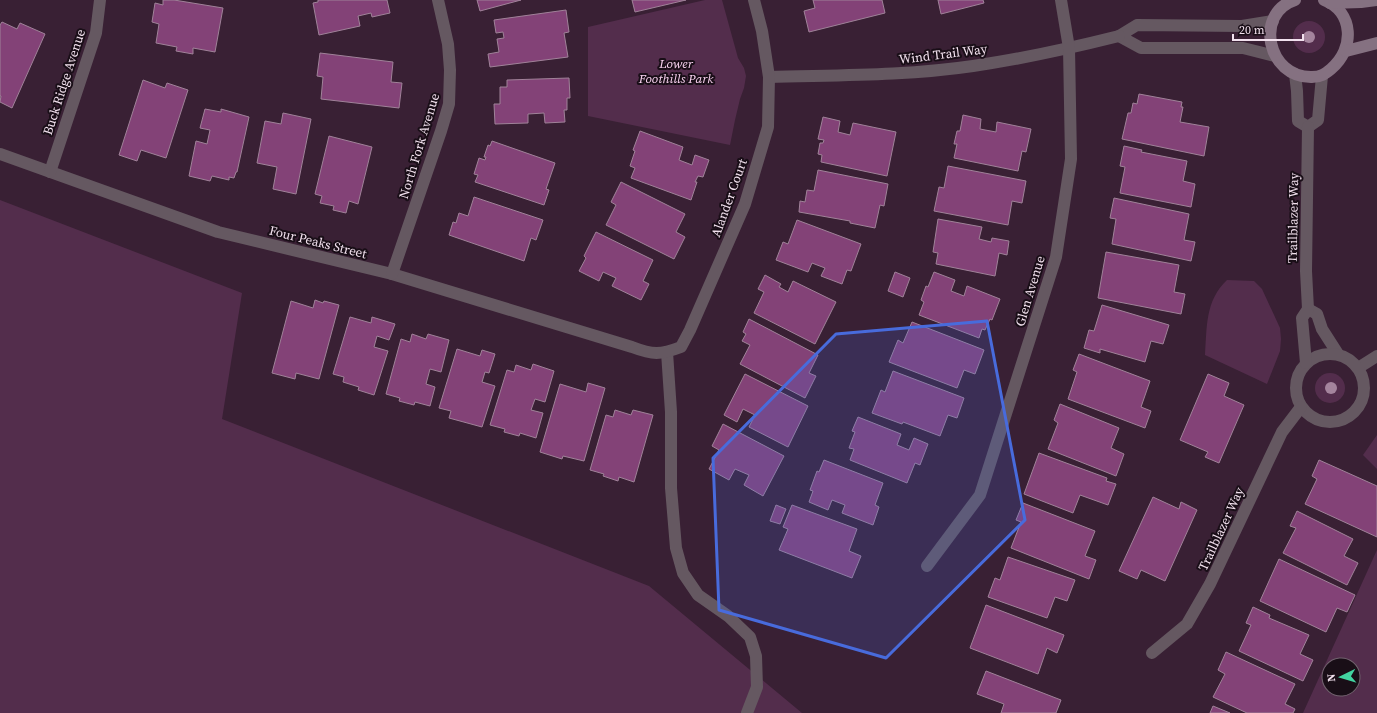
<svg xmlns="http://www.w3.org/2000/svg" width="1377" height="713" font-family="'Source Serif 4',serif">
<rect width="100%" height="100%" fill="#392034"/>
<g fill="#532d4c" fill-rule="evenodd">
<path d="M705 0H722L738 58 744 68 746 76 744 88 740 99 735 120 730 145 588 116V27Z"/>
<circle cx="1309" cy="37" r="16"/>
<path d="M0 200 242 293 222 419 649 586 802 713H0Z"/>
<path d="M1227 280 1254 281 1262 289 1280 328 1281 339 1280 351 1267 384 1205 355C1207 327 1205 301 1227 280Z"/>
<circle cx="1330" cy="388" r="15"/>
<path d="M1377 435V469L1363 455Z"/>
<path d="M1377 550V713H1303ZM1329 665H1353V689H1329Z"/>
</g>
<g fill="#834277" stroke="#a08299">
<path d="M163 0H174L223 8 215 52 193 48V54L176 51 177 47 156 43 159 24 152 22 155 3 163 5Z"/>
<path d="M318 0H387L390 13 372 17 371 13 358 16 360 26 319 35 313 3 318 2Z"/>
<path d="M477 0H521L480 11Z"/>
<path d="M632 0H686L635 12Z"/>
<path d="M813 0H882L885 13 809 32 804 11 815 8Z"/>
<path d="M938 0H983L984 3 941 14Z"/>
<path d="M566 10 569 32 564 33 568 57 490 67 488 54 499 52 497 39 504 38 503 32 496 33 494 20Z"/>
<path d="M2 22 17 29 20 23 45 34 12 108 0 102 1 96H0V25Z"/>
<path d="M320 53 393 62 391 82 402 83 399 108 321 99 323 77 317 76Z"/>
<path d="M569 78 570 98H567V110H564L565 122 545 123 544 113 528 114V123L495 124 494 104H500V87H507V80Z"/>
<path d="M143 80 165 88 167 83 188 90 166 158 141 150 137 161 119 155Z"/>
<path d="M1139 94 1182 102 1181 107H1183L1180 122 1209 127 1204 156 1122 139 1128 113H1131L1133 103 1137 104Z"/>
<path d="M205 109 221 112V109L249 117 237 172H236L234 178 229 177V180L212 176 210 181 189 176 196 141 207 144 210 130 200 128Z"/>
<path d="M283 113 311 119 296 194 273 189 277 167 257 163 265 121 281 124Z"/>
<path d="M963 115 981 119 980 129 996 132 997 122 1031 129 1026 152 1022 151 1018 171 954 158 957 144H954L957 131H960Z"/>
<path d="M823 117 840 121 838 132 850 135 853 123 896 132 887 176 821 162 822 155 818 154 820 143H823L824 140 818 139Z"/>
<path d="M640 131 683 147 679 160 692 165 695 155 709 160 703 177 698 176 695 182H697L691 200 631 178 635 168 630 166 635 151 633 150Z"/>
<path d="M329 136 372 147 358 204 349 201 346 213 333 210 334 206 320 203 322 196 315 194Z"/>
<path d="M492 141 555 163 546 189 549 190 544 205 475 182 478 175 474 174 479 158 485 160 486 157H484L488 145 490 146Z"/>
<path d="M1124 146 1142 150 1141 152 1187 161 1183 181 1195 184 1191 207 1120 193 1125 167 1120 166Z"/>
<path d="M948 166 1026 181 1022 203 1012 201 1008 225 934 211 939 187 944 188Z"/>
<path d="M818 170 888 184 884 206 880 205 875 228 850 223V221L799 212 800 201 805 202 807 190 814 191Z"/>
<path d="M621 182 685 214 676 232 685 237 674 259 606 225 616 205 611 202Z"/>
<path d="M474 197 543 220 536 240 531 238 524 261 449 235 453 222 456 223 459 213 468 216Z"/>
<path d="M1114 198 1189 214 1184 240 1195 242 1191 261 1112 244 1116 219 1110 218Z"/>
<path d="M938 219 982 227 979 239 991 242 992 238 1009 241 1007 255 999 253 995 276 936 264 938 253 933 252Z"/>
<path d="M797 220 861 244 851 271 847 270 842 284 821 276 825 268 812 263 808 272 776 260 783 242 788 244Z"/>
<path d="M596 232 653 260 643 281 649 284 641 300 612 286 616 278 603 272 599 281 579 271 586 258 584 256Z"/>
<path d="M1106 252 1179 265 1174 292 1185 294 1181 314 1098 298Z"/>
<path d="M895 272 910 278 903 297 888 291Z"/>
<path d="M934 272 955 280 951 291 964 296 967 286 1000 299 992 320 990 319 985 330 982 329 979 338 919 315 924 302 921 300 926 286 928 287Z"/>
<path d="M765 275 781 284 779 287 788 292 793 281 836 302 815 344 754 313 764 292 758 289Z"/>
<path d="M315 300 323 303 324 301 339 305 319 379 296 373 295 379 272 373 291 301 313 308Z"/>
<path d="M1102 305 1169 325 1163 344 1151 341 1145 362 1100 349V353L1084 348 1089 330 1094 331Z"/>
<path d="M350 317 371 323 372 317 395 324 389 340 377 336 374 347 388 351 374 395 358 390 359 387 343 382 344 377 333 374Z"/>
<path d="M749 319 818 355 809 373 816 376 805 398 740 364 750 345 742 341 746 334 743 332Z"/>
<path d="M912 322 984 350 975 374 964 370 957 388 889 362 898 340 903 343Z"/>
<path d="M412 334 426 339 428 334 449 340 441 372 430 369 426 384 435 387 430 406 415 402 414 405 399 401 400 398 386 394 401 339 410 342Z"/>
<path d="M457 349 480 356 482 350 495 354 489 373 485 372 482 382 495 386 482 427 449 418 451 411 439 408Z"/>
<path d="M1079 354 1150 381 1141 407 1151 411 1145 428 1068 399 1077 372 1073 370Z"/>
<path d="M533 364 554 371 545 402 535 399 531 410 543 413 536 438 520 433 519 436 504 432 505 429 490 425 507 370 514 372 516 365 531 370Z"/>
<path d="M893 371 964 398 957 418 948 415 940 436 903 422 902 424 872 413 881 390 885 392Z"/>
<path d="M745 374 808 406 788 447 749 427 755 415 743 409 737 422 724 415Z"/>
<path d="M1208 374 1229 383 1224 396 1244 405 1219 463 1205 457 1208 452 1180 440Z"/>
<path d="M588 383 605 388 584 461 563 456 562 459 540 452 560 384 586 392Z"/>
<path d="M1060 404 1119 428 1111 448 1124 454 1116 476 1048 449 1058 423 1054 420Z"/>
<path d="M615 410 631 415 633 410 653 415 634 482 619 477 618 481 603 476 604 474 590 470 606 415 613 417Z"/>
<path d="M858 417 901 434 897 445 909 450 914 438 928 444 920 465 915 463 907 483 850 460 854 449 849 448 855 432 852 431Z"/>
<path d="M723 424 784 456 763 496 744 485 749 475 735 469 729 480 709 469 719 450 712 446Z"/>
<path d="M1039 453 1107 478 1106 481 1116 484 1108 505 1080 495 1073 513 1024 494Z"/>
<path d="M824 460 883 483 875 505 879 507 873 525 842 513 845 505 832 500 828 510 809 502 813 491 810 490 817 471 819 472Z"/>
<path d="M1319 460 1377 486V537L1305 504 1317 479 1312 476Z"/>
<path d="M1153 497 1179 509 1181 502 1197 510 1165 581 1141 570 1137 579 1119 571Z"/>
<path d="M1023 503 1095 531 1085 556 1096 560 1089 579 1011 548 1021 522 1016 520Z"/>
<path d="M776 505 786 509 780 524 770 521Z"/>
<path d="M792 505 857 529 849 551 861 556 852 578 779 550 788 529 783 527Z"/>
<path d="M1297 511 1353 539 1344 556 1358 563 1347 585 1283 553 1296 528 1290 526Z"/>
<path d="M1008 557 1075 580 1067 601 1055 597 1047 618 988 597 995 578 1000 580Z"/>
<path d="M1279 559 1355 595 1347 612 1337 608 1326 632 1260 601Z"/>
<path d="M986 605 1064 635 1057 653 1047 648 1038 674 970 648Z"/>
<path d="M1253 607 1270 615 1269 618 1309 635 1300 654 1313 660 1303 681 1239 651 1251 625 1246 623Z"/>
<path d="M1226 652 1295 684 1285 704 1295 709 1293 713H1247L1213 697 1225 674 1218 670Z"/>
<path d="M986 671 1061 700 1056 713H1001L1004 704 977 694Z"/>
<path d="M1213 706 1230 713H1210Z"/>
</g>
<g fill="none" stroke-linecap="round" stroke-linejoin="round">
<g stroke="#655861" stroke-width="12">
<path d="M667 352 671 412V488L676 548 683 573 698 595 728 616 750 637 756 656 757 687 747 713"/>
<path d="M1358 368 1377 356"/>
</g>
<g stroke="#655861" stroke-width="12">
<path d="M1273 21 1242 26 1137 25 1119 36 1141 48H1243L1275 56"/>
<path d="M1295 74 1297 91 1298 121 1308 127"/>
<path d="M769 77C837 75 905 76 973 66 1022 59 1071 48 1119 36"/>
<path d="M1308 127 1318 120 1322 76"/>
<path d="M0 154 218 232 392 274 632 347C653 355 660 355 681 347L690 330 745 204 768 127 769 77 762 31 754 0"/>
<path d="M50 172 96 33 100 0"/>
<path d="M392 274 441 131 449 104 450 70 448 44 438 0"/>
<path d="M1308 309 1317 314 1322 329 1338 354"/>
<circle cx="1330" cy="388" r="34"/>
<path d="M1306 363 1302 318 1308 309 1306 271 1308 127"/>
<path d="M927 566 980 495 1056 257 1071 159 1069 48 1061 0"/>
<path d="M1152 653 1187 624 1210 584 1282 432 1301 407"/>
</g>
<g stroke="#857181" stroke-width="12">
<path d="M1295 0C1254 13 1267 78 1312 77 1321 77 1325 74 1331 69 1355 49 1354 12 1324 0"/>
<path d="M1330 3 1361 2 1377 0"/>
<path d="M1346 51 1377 43"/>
</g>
</g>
<g fill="#a4849d">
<circle cx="1309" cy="37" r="6"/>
<circle cx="1331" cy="388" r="6"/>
</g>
<path fill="#486bdc" fill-opacity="0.2" stroke="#486bdc" stroke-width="3" stroke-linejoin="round" d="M987 321 1025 520 886 658 719 610 713 458 836 334Z"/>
<g text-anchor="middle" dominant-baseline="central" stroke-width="4" stroke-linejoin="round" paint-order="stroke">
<g font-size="13" fill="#f2e1ee" stroke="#190e17">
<text transform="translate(943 54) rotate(-7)">Wind Trail Way</text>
<text transform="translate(64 82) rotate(-72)">Buck Ridge Avenue</text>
<text transform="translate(419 146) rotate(-73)">North Fork Avenue</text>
<text transform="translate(729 198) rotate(-70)">Alander Court</text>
<text transform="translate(1293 218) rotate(-89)">Trailblazer Way</text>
<text transform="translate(318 242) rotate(14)">Four Peaks Street</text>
<text transform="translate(1030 291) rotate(-73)">Glen Avenue</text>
<text transform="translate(1221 529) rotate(-65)">Trailblazer Way</text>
</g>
<g font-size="13" font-style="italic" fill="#fcd5f3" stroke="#190e17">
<text x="676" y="63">Lower<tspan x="676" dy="15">Foothills Park</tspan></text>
</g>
</g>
<g transform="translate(1341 677) rotate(265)"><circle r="19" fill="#190e17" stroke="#70626d"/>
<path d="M0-3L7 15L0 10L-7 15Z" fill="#42d4a1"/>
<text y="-6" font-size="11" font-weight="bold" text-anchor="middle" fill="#f2e1ee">N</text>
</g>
<path d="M1233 34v6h70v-6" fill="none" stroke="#f2e1ee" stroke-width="2"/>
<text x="1239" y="34" font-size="12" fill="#f2e1ee" stroke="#190e17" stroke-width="3" paint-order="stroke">20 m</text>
</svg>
